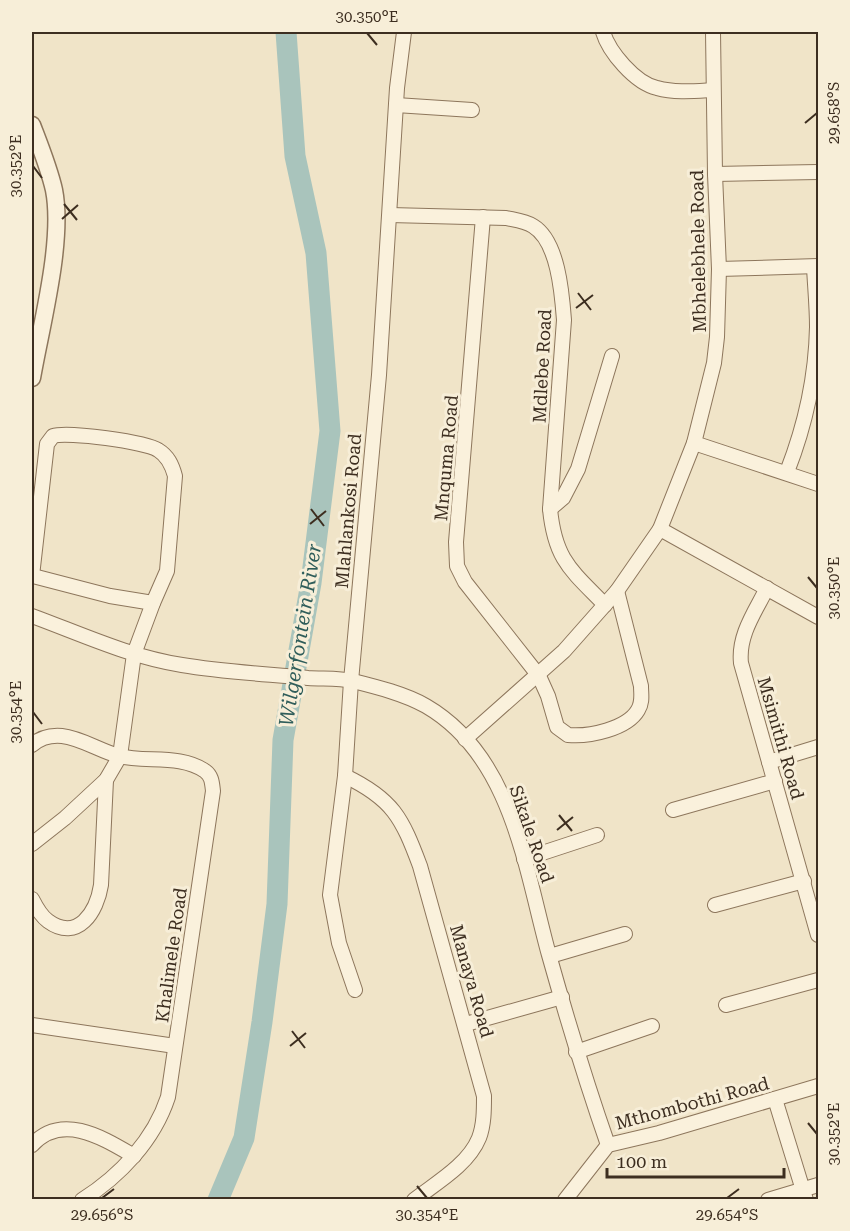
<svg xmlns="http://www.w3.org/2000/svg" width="850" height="1231" font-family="'Roboto Serif',serif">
<rect width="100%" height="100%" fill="#f0e4c8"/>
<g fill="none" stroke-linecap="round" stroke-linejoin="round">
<path stroke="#a9c4bc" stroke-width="21" d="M218 1200 244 1138 262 1022 277 904 283 740 311 583 330 431 316 253 295 156 286 32"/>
<defs>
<g id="minor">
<path d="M603 32C609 52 635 83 657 88 675 93 695 91 713 90"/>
<path d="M396 105 472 110"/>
<path d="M715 174 818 172"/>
<path d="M390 215 506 218C515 220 525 221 533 226 558 241 562 293 564 320L550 509C555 560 571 570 605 605"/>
<path d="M483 217 456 542 457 566 465 582 539 676 548 696 557 727 568 735C589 737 627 729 638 710 643 702 641 694 641 686L617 591"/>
<path d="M719 269 818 266"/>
<path d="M694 443 818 484"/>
<path d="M787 472C805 426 816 377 817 327 817 307 815 287 814 267"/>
<path d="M550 509 563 498 578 469 612 356"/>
<path d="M660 529 818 617"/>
<path d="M32 576 47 444 53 436C67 431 146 442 158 450 168 456 172 465 175 476L167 571 153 603 134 654 120 756 106 780 65 818 32 844"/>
<path d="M33 576 110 596 153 603"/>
<path d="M767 588C755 612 738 635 741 663L818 935"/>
<path d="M32 616C81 634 130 657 182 665 223 672 267 674 308 678 323 679 339 678 353 681 377 687 405 694 426 706 512 756 525 868 549 955 567 1019 586 1082 608 1145"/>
<path d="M465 739 564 651 617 591 660 529 694 443 714 363 717 337 719 269 715 174 713 32"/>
<path d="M32 745C40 738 51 735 62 736 81 738 100 751 119 756 146 763 180 754 205 771 212 776 212 783 213 791L168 1097C154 1140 120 1176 82 1200"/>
<path d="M769 762 818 747"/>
<path d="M345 776C393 799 402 818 420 866L484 1096C484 1110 484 1125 479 1138 468 1165 436 1183 414 1200"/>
<path d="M673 810 775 781"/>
<path d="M524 859 597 835"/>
<path d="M32 899C36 907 41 916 48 921 78 943 97 911 101 885L106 780"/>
<path d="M715 905 804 881"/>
<path d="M550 956 625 934"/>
<path d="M355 990 339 943 330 895 345 776 351 681 379 375 397 88 404 32"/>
<path d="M726 1005 818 980"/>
<path d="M466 1024 562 997"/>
<path d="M32 1025 175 1046"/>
<path d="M576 1052 652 1026"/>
<path d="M775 1099 806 1200"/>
<path d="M32 1145C62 1112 103 1138 134 1156"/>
<path d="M565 1200 608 1145 659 1133 818 1086"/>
<path d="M768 1200 818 1185"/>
</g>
<path id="tertiary" d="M32 125C40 146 49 168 54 190 64 241 41 326 32 378"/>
</defs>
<use href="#minor" stroke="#8d765c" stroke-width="16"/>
<use href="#tertiary" stroke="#8d765c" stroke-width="19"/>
<use href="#minor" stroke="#faf1dc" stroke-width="14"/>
<use href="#tertiary" stroke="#faf1dc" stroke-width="16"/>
</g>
<path fill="none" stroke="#3d2e20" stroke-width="2" d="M367 33 377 45M805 123 817 113M33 166 42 178M64 204 77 220M62 219 78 205M578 293 591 310M576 308 593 295M311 509 324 526M310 524 326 511M808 577 817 588M33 712 42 724M559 815 572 831M557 830 573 817M292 1031 305 1048M290 1046 306 1033M808 1123 817 1134M417 1186 427 1198M102 1198 114 1189M727 1198 739 1189"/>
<g text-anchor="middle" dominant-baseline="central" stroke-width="6" stroke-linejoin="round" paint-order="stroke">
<g font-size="18" fill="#3d2e20" stroke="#f7eed8">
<text transform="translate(698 251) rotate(-91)">Mbhelebhele Road</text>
<text transform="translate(542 366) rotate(-87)">Mdlebe Road</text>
<text transform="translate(446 458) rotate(-85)">Mnquma Road</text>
<text transform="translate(348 511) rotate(-85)">Mlahlankosi Road</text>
<text transform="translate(781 738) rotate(74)">Msimithi Road</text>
<text transform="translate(532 834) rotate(71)">Sikale Road</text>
<text transform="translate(171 955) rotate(-82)">Khalimele Road</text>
<text transform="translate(472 981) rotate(74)">Manaya Road</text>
<text transform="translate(692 1103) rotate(-15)">Mthombothi Road</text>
</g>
<g font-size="20" font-style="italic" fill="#2f5d5a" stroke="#f7eed8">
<text transform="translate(300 635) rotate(-81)">Wilgerfontein River</text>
</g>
</g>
<rect width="850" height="1231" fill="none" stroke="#f7eed8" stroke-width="66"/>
<path d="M607 1168v9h177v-9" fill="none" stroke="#3d2e20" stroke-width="3"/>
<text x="616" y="1168" font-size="18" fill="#3d2e20" stroke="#f7eed8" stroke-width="4.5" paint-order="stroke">100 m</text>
<rect x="33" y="33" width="784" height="1165" fill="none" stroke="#3d2e20" stroke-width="2"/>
<g font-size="15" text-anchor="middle" fill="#3d2e20">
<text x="367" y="22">30.350°E</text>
<text transform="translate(834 113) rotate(-90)" y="5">29.658°S</text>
<text transform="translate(16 166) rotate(-90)" y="5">30.352°E</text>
<text transform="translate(834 588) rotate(-90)" y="5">30.350°E</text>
<text transform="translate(16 712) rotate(-90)" y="5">30.354°E</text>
<text transform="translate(834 1134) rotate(-90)" y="5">30.352°E</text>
<text x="102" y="1220">29.656°S</text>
<text x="427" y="1220">30.354°E</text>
<text x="727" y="1220">29.654°S</text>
</g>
</svg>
